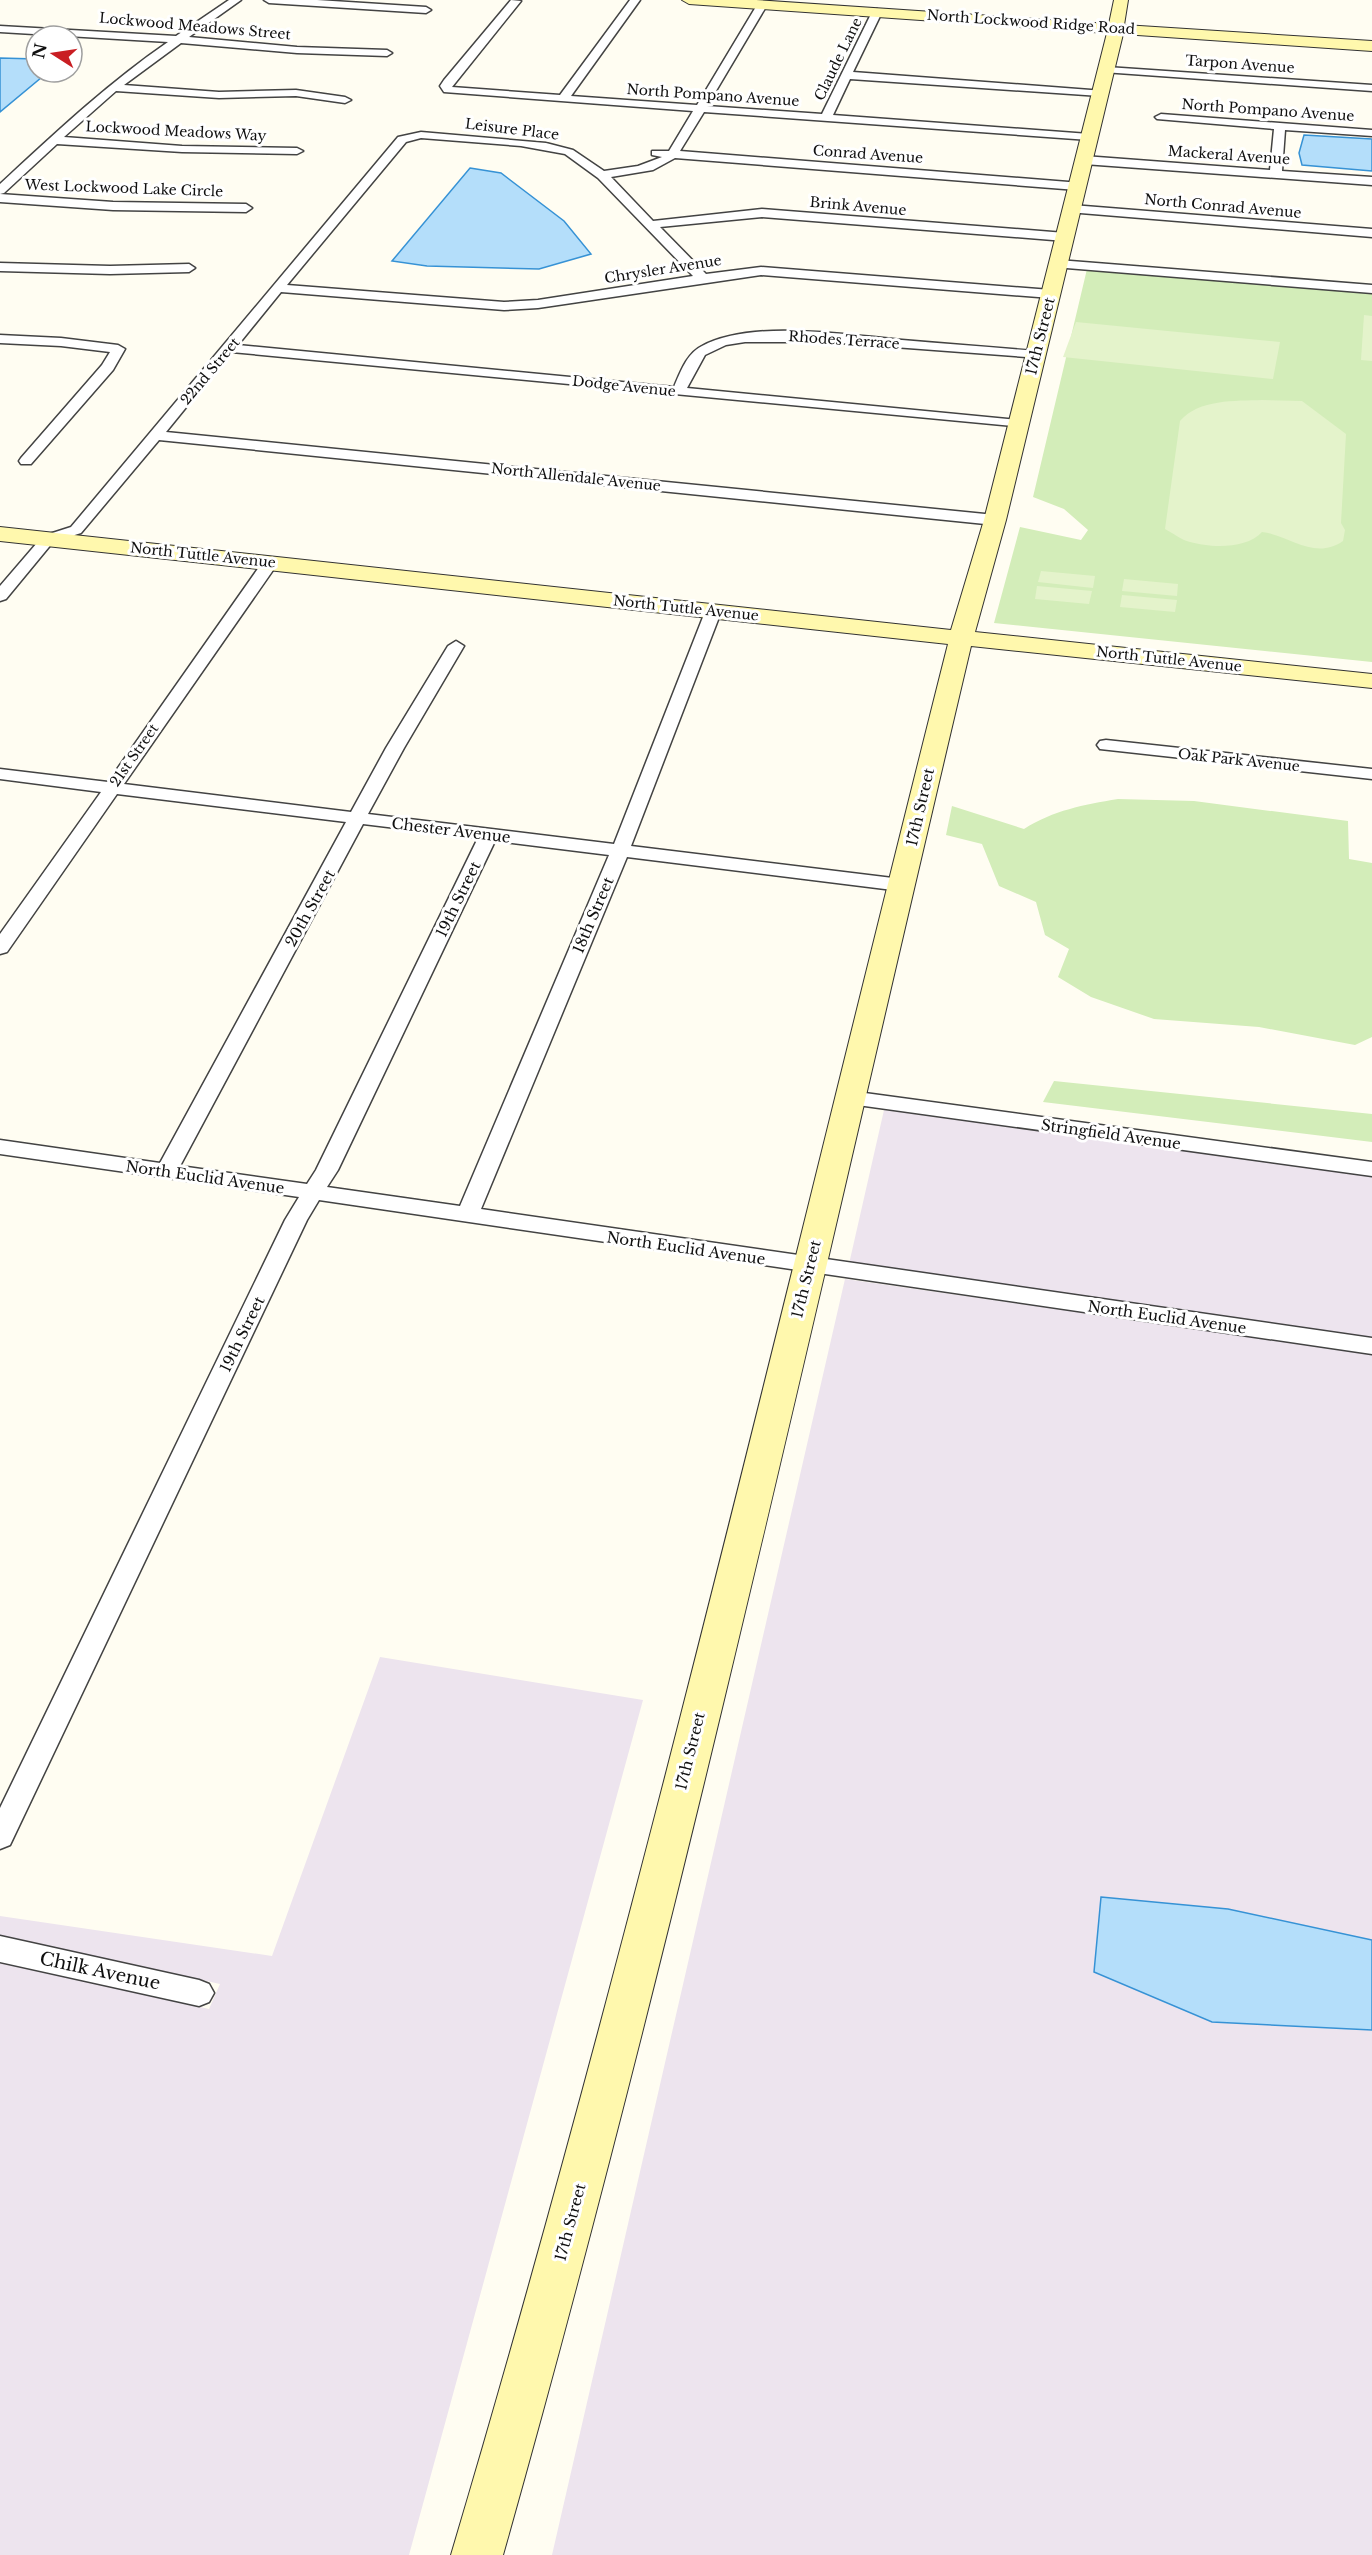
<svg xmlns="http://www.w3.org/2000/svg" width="1372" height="2555" font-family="'Libre Baskerville',serif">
<rect width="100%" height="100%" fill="#fffdf2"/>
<g fill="#ede4ee">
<path d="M884 1110 1372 1176V1338L849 1264Z"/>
<path d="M845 1279 1372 1354V1940L1228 1909 1102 1897 1094 1972 1212 2022 1372 2030V2555H552Z"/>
<path d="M380 1657 643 1700 409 2555H0V1962L209 2009 220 1984 0 1935V1916L272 1956Z"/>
</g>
<g fill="#d3edb9">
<path d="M1087 269 1372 292V662L994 623 1020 527 1081 540 1088 530 1064 509 1033 497Z"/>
<path d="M1118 799 1194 801 1348 821 1349 859 1372 863V1037L1355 1045 1259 1027 1154 1019 1091 997 1058 977 1069 949 1045 935 1036 902 999 886 982 844 946 835 952 806 1024 829C1054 810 1083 805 1118 799Z"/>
<path d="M1054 1081 1372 1114V1142L1043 1102Z"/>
</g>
<g fill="#e4f3cb">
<path d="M1364 315 1372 316V361L1361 360Z"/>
<path d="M1076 322 1280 342 1273 379 1063 357Z"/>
<path d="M1262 400 1302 401 1346 434 1341 523 1345 530 1343 541C1314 561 1290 535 1262 532 1247 549 1211 548 1190 542 1181 540 1173 533 1165 529L1180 421C1199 399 1235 401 1262 400Z"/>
<path d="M1041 571 1095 576 1093 588 1038 582Z"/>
<path d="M1124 579 1178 584 1177 596 1122 591Z"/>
<path d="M1037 586 1092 591 1089 604 1035 599Z"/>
<path d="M1122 595 1177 600 1175 612 1120 607Z"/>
</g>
<g fill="#b4defa" stroke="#3692d5" stroke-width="1.5">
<path d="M0 58 36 59V72H48L0 112Z"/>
<path d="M1304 135 1372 139V171L1302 165 1299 153Z"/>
<path d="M470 168 501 173 564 221 591 254 539 269 427 266 392 261Z"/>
<path d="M1101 1897 1228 1909 1372 1940V2030L1212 2022 1094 1972Z"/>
</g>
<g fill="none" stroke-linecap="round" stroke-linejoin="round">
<defs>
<g id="street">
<path d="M229 0H241L189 37 297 47 387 50 392 53 387 56 297 53 181 43 124 85 219 92 296 90 345 97 351 100 345 103 296 96 219 98 116 91 64 137 182 146 297 148 303 151 297 154 182 152 57 144 4 193 0 194V184C54 134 107 84 168 42L0 32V26L176 36Z"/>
<path d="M264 0H317L426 7 431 10 426 13 269 3Z"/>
<path d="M511 0 521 1 452 87 560 95 630 0H640L571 96 697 105 757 5 762 2 767 5 707 106 822 114 872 12 877 9 882 12 853 72 1104 91V95L1100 96 850 79 833 115 1089 134 1095 137 1089 140 704 112 680 151 1081 183V189L1077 190 675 158 653 170 611 177 653 221 762 209 1065 233 1071 237 1065 241 762 217 660 227 706 274 761 267 1051 290 1058 294 1051 298 761 275 538 308 504 310 281 292 238 345 674 387C680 373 687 353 702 346 753 319 846 335 902 340 946 344 991 347 1035 351L1040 352 1042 355 1040 358 827 342H745L726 345 705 355 687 388 1018 420 1025 424 1023 427 231 352 166 432 995 515 1003 520 1000 523 995 525 159 440 81 533 53 542 6 599 0 601V586L43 536 71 527 398 137 421 132 546 143 573 150 604 171 638 166 662 157 652 155V151H669L693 111 444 92 440 86 444 80ZM421 138 521 146 565 154 598 178 693 276 538 300 504 302 287 285 406 142Z"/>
<path d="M1107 67 1372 85V91L1103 72V68Z"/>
<path d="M1161 114 1372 130V136L1285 130 1282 171 1372 177V185L1084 164 1078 160 1084 156 1270 170 1274 129 1157 119 1155 117Z"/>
<path d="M0 194 113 202 246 204 252 208 246 212 113 210 0 202Z"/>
<path d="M1072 205 1372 229V237L1068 212V206Z"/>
<path d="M1058 260 1372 285V293L1054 267 1052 264Z"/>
<path d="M0 263 110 266 189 264 195 268 189 272 110 274 0 271Z"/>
<path d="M0 335 61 338 118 345 125 349 113 370 31 464H21L19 461 21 458 102 365 110 352 61 346 0 343Z"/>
<path d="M270 558 278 563 124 784 351 812 386 748 448 646 456 641 464 646 404 748 368 814 614 844 705 612 713 607 721 612 631 846 901 879 908 881 910 885 908 889 901 891 627 857 481 1209 1372 1338V1354L319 1200 307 1220 10 1845 0 1849V1808L285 1220 299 1197 0 1154V1140L160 1163 346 822 117 794 7 952 0 954V934L101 792 0 779V769L108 782 264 560ZM363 824 478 838 316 1170 307 1184 180 1166ZM495 841 609 855 460 1206 327 1187 338 1170Z"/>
<path d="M1106 740 1372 769V779L1100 749 1097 745 1100 741Z"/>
<path d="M850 1091 1372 1162V1176L843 1103 840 1098 843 1093Z"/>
<path d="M0 1936 199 1980 209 1984 214 1993 209 2002 199 2006 0 1962Z"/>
</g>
<path id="secondary" d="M682 0H756L1109 24 1114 0H1128L1124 25 1372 41V51L1123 34 1006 520 975 632 1372 674V688L971 646C820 1284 681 1925 503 2555H451C639 1924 787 1282 948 644L0 541V527L951 630 984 520 1107 33 689 4Z"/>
</defs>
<use href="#street" stroke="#434343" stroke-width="3"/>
<use href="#secondary" stroke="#323232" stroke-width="2"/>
<use href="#street" fill="#fff" fill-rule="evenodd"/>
<use href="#secondary" fill="#fff8ad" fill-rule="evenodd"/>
</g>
<g text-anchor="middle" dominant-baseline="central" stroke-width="6" stroke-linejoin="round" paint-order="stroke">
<g font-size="14" fill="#101010" stroke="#fff">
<text transform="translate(1031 22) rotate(4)">North Lockwood Ridge Road</text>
<text transform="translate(195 26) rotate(5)">Lockwood Meadows Street</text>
<text transform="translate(838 59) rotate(-64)">Claude Lane</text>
<text transform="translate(1240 64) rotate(4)">Tarpon Avenue</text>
<text transform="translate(713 95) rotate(4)">North Pompano Avenue</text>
<text transform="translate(1268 110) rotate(4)">North Pompano Avenue</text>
<text transform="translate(512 129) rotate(7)">Leisure Place</text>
<text transform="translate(176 131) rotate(3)">Lockwood Meadows Way</text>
<text transform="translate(868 154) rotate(4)">Conrad Avenue</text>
<text transform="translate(1229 155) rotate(4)">Mackeral Avenue</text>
<text transform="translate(124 188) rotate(2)">West Lockwood Lake Circle</text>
<text transform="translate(858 206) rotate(5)">Brink Avenue</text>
<text transform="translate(1223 206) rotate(5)">North Conrad Avenue</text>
<text transform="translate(663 269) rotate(-9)">Chrysler Avenue</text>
<text transform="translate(844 340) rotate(4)">Rhodes Terrace</text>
<text transform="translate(210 371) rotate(-50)">22nd Street</text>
<text transform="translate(624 386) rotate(6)">Dodge Avenue</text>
<text transform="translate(576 477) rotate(6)">North Allendale Avenue</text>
<text transform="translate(203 555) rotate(6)">North Tuttle Avenue</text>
<text transform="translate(686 608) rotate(6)">North Tuttle Avenue</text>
<text transform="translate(1169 659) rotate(6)">North Tuttle Avenue</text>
<text transform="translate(134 755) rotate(-55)">21st Street</text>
<text transform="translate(1239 760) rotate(6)">Oak Park Avenue</text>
</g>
<g font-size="15" fill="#101010" stroke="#fff">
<text transform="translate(1040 336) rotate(-76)">17th Street</text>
<text transform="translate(920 807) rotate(-77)">17th Street</text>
<text transform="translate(451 830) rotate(7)">Chester Avenue</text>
<text transform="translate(458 899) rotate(-64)">19th Street</text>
<text transform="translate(310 908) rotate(-61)">20th Street</text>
<text transform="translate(593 915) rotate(-67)">18th Street</text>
<text transform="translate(1111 1134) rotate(8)">Stringfield Avenue</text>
<text transform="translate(205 1177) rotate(8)">North Euclid Avenue</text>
<text transform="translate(686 1248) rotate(8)">North Euclid Avenue</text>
<text transform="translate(806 1279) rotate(-76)">17th Street</text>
<text transform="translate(1167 1317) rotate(8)">North Euclid Avenue</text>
<text transform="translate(242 1334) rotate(-64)">19th Street</text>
<text transform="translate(690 1751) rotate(-76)">17th Street</text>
<text transform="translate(570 2222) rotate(-75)">17th Street</text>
</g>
<g font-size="18" fill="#101010" stroke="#fff">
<text transform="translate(100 1971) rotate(12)">Chilk Avenue</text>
</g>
</g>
<g transform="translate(54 54) rotate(282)"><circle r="28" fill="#ffffff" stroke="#9f9f9f" stroke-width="1.5"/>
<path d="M0-4.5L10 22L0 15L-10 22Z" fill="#c91e23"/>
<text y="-9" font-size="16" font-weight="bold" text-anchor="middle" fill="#101010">N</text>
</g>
</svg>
